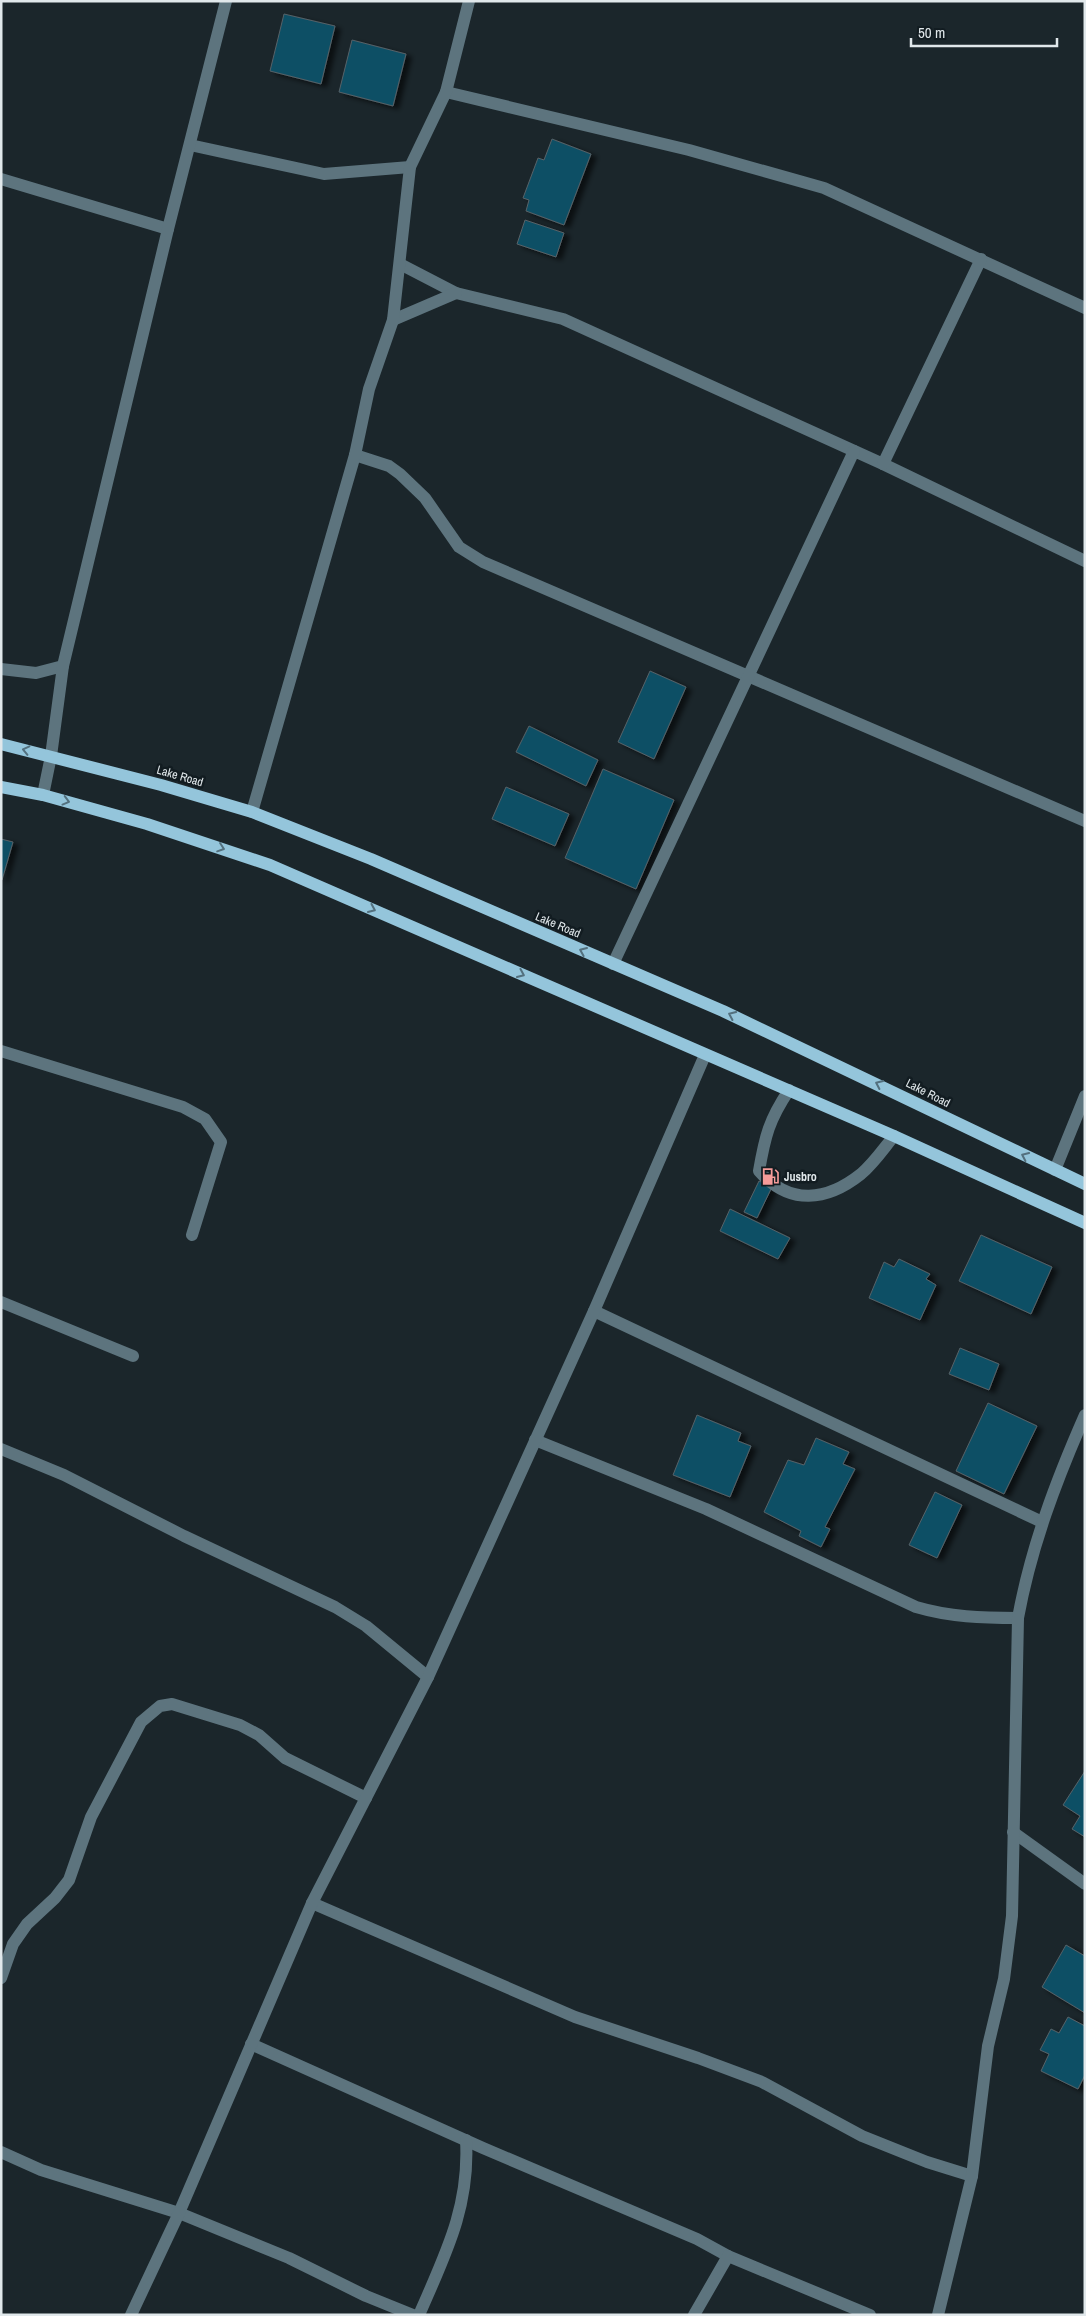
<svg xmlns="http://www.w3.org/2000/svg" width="1086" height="2316" font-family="'Archivo Narrow',sans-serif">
<defs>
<filter id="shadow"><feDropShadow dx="5.5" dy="3" stdDeviation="2.5" flood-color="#0009"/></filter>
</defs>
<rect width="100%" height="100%" fill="#1b262b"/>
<g fill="#104f65" stroke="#566268" filter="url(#shadow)">
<path d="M284 14 335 26 321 84 270 71Z"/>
<path d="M352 40 406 54 393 106 339 92Z"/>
<path d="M552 139 591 154 564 225 526 211 529 200 523 198 538 158 544 160Z"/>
<path d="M525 220 564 233 556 257 517 244Z"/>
<path d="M650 671 686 687 654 759 618 742Z"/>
<path d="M529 726 598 760 586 786 516 752Z"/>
<path d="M603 769 674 800 636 889 565 858Z"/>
<path d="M506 787 569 814 555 846 492 819Z"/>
<path d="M1 839 13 842 2 880H1Z"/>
<path d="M759 1181 772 1187 757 1218 744 1212Z"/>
<path d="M730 1209 790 1238 778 1259 720 1231Z"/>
<path d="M981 1235 1052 1267 1031 1314 959 1281Z"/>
<path d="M899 1259 930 1274 926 1279 936 1285 920 1320 869 1298 884 1262 894 1267Z"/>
<path d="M960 1348 999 1364 989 1390 949 1374Z"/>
<path d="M988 1403 1037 1426 1004 1494 956 1471Z"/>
<path d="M697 1415 741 1433 738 1441 751 1446 730 1497 673 1475Z"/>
<path d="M816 1438 849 1452 843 1464 855 1469 825 1527 830 1529 821 1547 799 1536 801 1531 764 1512 788 1460 804 1465Z"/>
<path d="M935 1492 962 1505 937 1558 909 1545Z"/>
<path d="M1085 1771V1837L1072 1829 1080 1816 1063 1805Z"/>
<path d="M1066 1945 1085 1956V2013L1042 1987Z"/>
<path d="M1068 2017 1085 2026V2075L1078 2089 1041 2071 1049 2054 1040 2050 1051 2029 1059 2033Z"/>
</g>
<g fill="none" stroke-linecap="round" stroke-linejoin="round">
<g stroke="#5d747e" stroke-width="12">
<path d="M446 92 689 150 824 188 1085 308"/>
<path d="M190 145 324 174 410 167"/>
<path d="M1 179 168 229"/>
<path d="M400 264 456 293 563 319 883 464 1085 561"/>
<path d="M393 320 456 293"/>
<path d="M355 455 389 466 400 474 425 498 459 547 483 562 1085 821"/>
<path d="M883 464 981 259"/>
<path d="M1 669 36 673 63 666"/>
<path d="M43 795 51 756 63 666 168 229 226 1"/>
<path d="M252 812 355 455 369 389 393 320 410 167 446 92 469 1"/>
<path d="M613 964 854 451"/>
<path d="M1 1051 183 1107 205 1119 221 1142 192 1235"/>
<path d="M789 1090C769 1120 765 1136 759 1171 790 1206 827 1201 861 1174 874 1163 884 1148 894 1136"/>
<path d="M1055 1170 1085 1096"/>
<path d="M1 1302 133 1356"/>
<path d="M594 1311 1042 1522"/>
<path d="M535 1440 706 1509 916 1607C950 1617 982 1618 1018 1618"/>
<path d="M1 1449 64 1475 184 1536 335 1607 366 1626 428 1677"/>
<path d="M1013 1832 1085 1884"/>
<path d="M312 1903 575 2017 698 2058 762 2082 862 2136 927 2162 972 2176"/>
<path d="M1 1978 13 1944 27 1924 55 1898 69 1880 91 1817 141 1722 160 1706 172 1704 240 1725 259 1735 285 1758 366 1798"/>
<path d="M251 2044 483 2148 697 2239 728 2256 870 2315"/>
<path d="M1 2152 41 2170 179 2213 289 2258 366 2296 413 2315"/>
<path d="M131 2315 179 2213 312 1903 428 1677 594 1311 705 1055"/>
<path d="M419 2315C445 2255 470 2207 466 2140"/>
<path d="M694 2315 728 2256"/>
<path d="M938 2315 972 2176 988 2046 1004 1979 1012 1916 1018 1618C1031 1547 1056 1481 1085 1415"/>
</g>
<g stroke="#94c5db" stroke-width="12">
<path d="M1 744 161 785 252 812 371 859 723 1011 1085 1184"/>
<path d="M1 787 43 795 147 824 270 865 894 1136 1085 1223"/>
</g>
</g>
<defs><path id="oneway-chevron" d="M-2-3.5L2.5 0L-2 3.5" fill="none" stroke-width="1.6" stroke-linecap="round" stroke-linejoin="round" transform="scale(1.25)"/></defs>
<g stroke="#53707e">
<use href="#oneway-chevron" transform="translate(26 750) rotate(-167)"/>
<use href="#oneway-chevron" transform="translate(66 801) rotate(15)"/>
<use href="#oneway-chevron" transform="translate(221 848) rotate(19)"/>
<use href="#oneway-chevron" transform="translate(372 909) rotate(24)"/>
<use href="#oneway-chevron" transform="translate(583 951) rotate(-157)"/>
<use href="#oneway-chevron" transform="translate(521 974) rotate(24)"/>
<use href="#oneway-chevron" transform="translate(732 1015) rotate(-155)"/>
<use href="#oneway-chevron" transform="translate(879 1084) rotate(-155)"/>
<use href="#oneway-chevron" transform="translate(1025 1156) rotate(-155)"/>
</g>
<defs>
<symbol id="fuel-bare" viewBox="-9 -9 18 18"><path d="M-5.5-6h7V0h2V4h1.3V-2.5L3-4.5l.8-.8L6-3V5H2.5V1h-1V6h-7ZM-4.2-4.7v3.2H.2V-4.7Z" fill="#f59b99" stroke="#121c21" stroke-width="2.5" paint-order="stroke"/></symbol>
</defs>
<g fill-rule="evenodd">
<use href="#fuel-bare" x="758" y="1164" width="25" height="25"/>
</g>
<g text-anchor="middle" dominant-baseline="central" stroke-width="5" stroke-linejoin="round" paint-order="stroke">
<g font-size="12" fill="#e1e8eb" stroke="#121c21">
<text transform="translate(180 776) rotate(16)">Lake Road</text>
<text transform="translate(558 925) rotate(23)">Lake Road</text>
<text transform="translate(928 1093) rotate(27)">Lake Road</text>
</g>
<g font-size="12" font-weight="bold" fill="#e1e8eb" stroke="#121c21" text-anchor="start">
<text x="784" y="1177">Jusbro</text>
</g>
</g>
<rect width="1086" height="2316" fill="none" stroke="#e1e8eb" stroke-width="5"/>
<path d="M911 38v8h146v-8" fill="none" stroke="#e1e8eb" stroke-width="2.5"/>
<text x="918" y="38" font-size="15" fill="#e1e8eb" stroke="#121c21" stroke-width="4" paint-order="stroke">50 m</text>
</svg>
